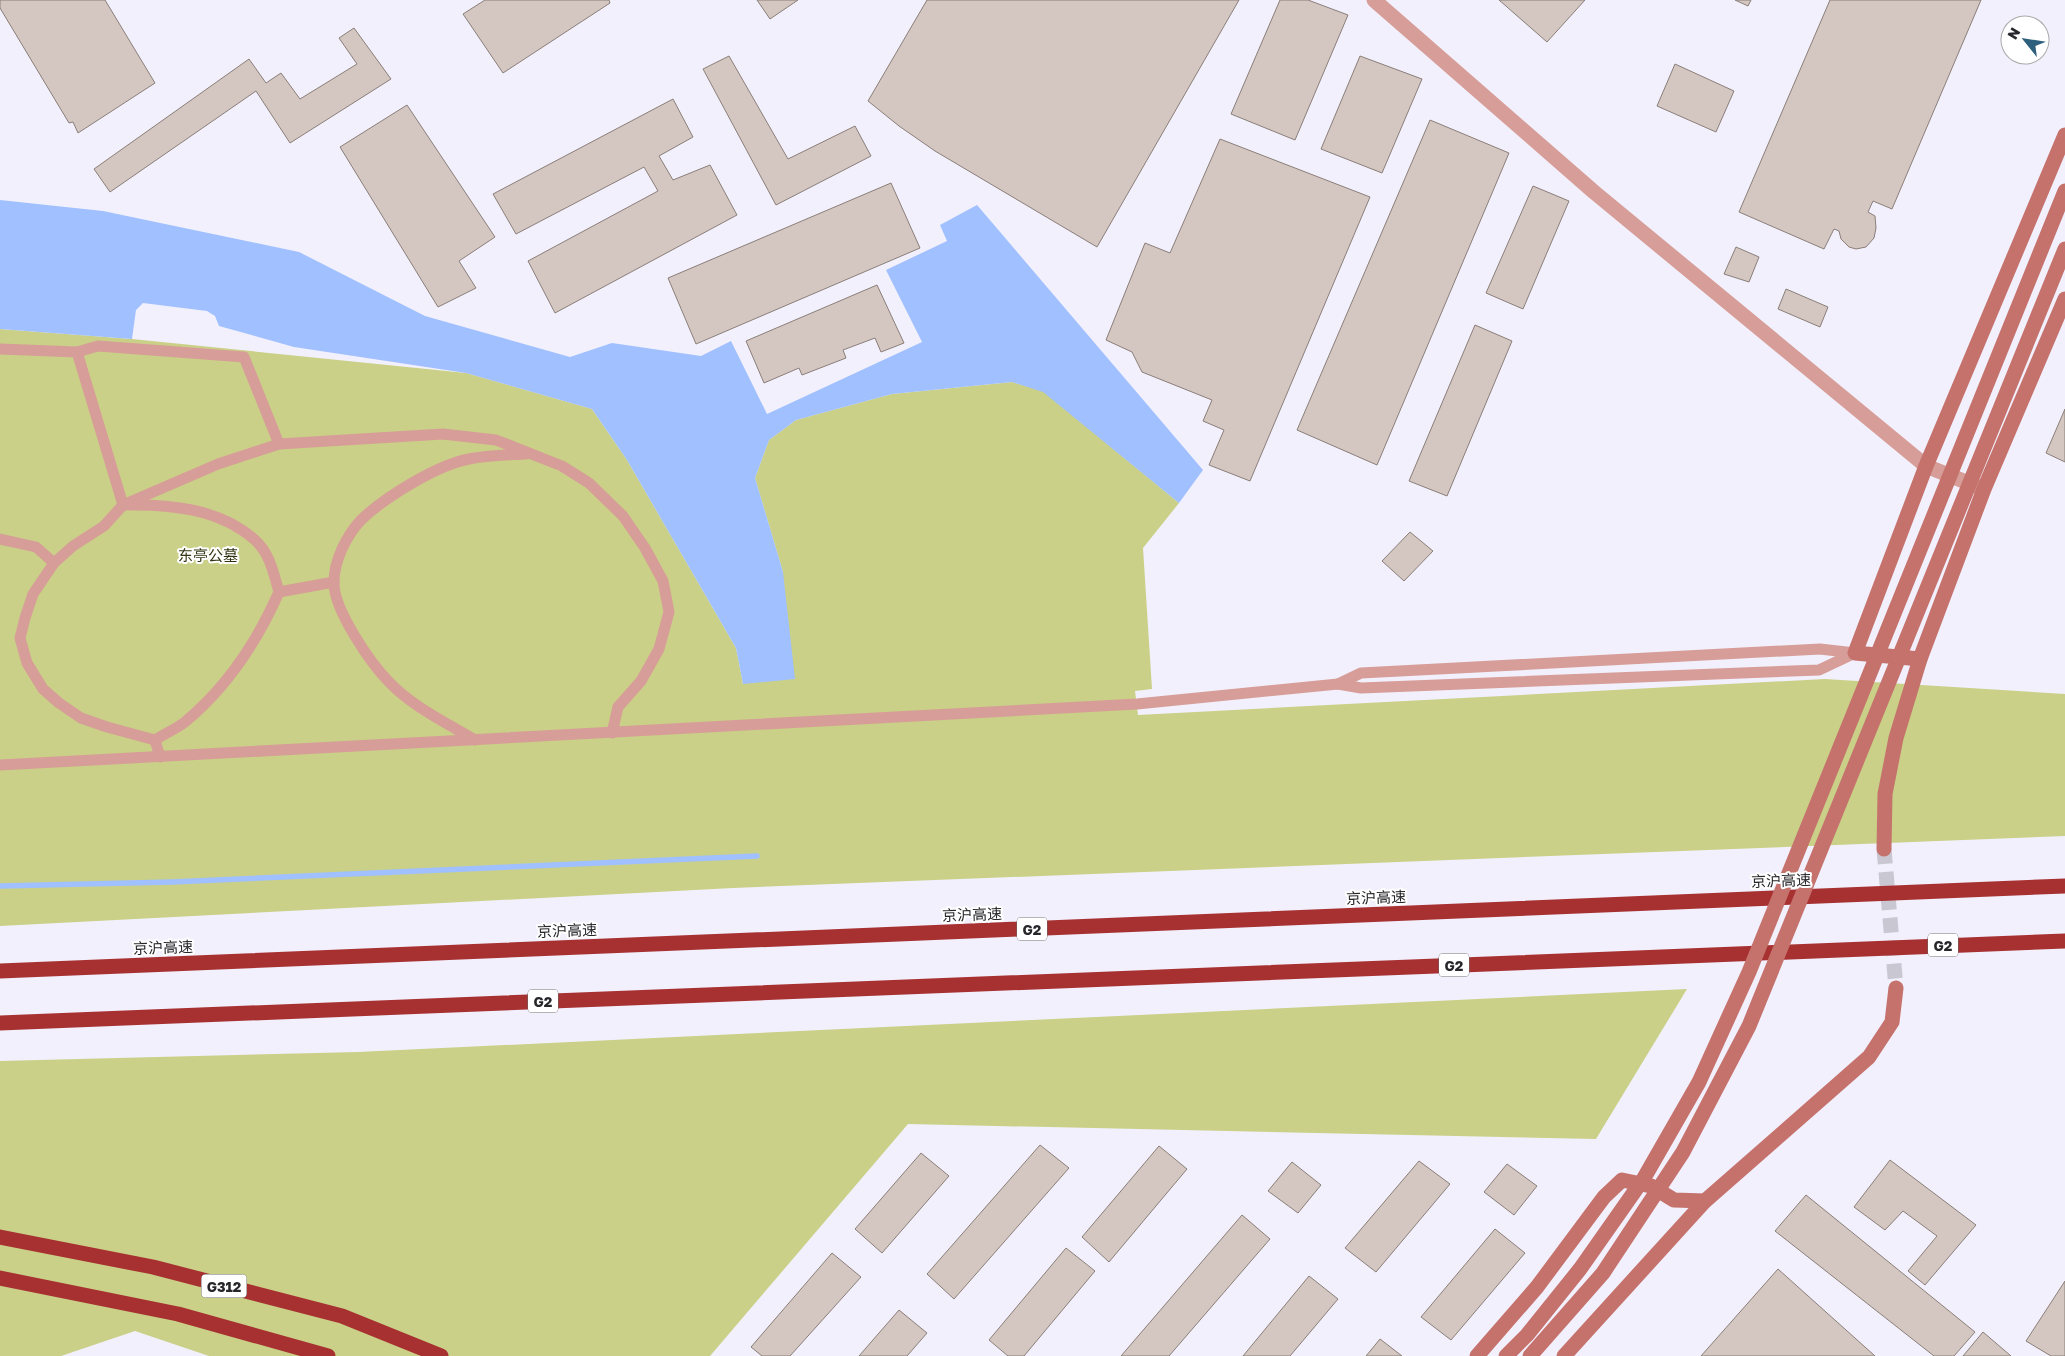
<svg xmlns="http://www.w3.org/2000/svg" width="2065" height="1356" font-family="'Golos Text','Noto Sans SC',sans-serif">
<rect width="100%" height="100%" fill="#f2f0fc"/>
<g fill="#cad087">
<path d="M0 329 132 339 466 373 592 409 627 460 736 648 743 684 783 572 755 478 769 440 796 420 892 394 1012 382 1043 391 1179 503 1143 548 1152 689 1135 691 1138 715 1825 679 2065 694V836L733 888 0 926Z"/>
<path d="M1687 989 1596 1139 908 1124 710 1356H209L135 1331 61 1356H0V1061L358 1052Z"/>
</g>
<path fill="#a0c0ff" d="M0 200 103 211 299 252 425 316 570 357 612 343 701 356 731 341 767 414 922 342 886 270 947 241 940 225 977 205 1203 470 1179 503 1043 392 1012 382 892 394 796 420 769 440 755 478 783 572 795 679 743 684 736 648 627 460 592 409 466 373 294 347 219 326 215 316 207 311 143 303 136 310 132 339 0 329Z"/>
<g fill="none" stroke-linecap="round" stroke-linejoin="round">
<path stroke="#a0c0ff" stroke-width="5.5" d="M0 886 172 882 757 856"/>
</g>
<g fill="#d4c7c2" stroke="#8a7e79">
<path d="M0 0H105L155 83 78 133 73 122 69 123 0 8Z"/>
<path d="M485 0H609L610 3 503 73 463 14Z"/>
<path d="M757 0H798L770 19Z"/>
<path d="M927 0H1239L1097 247 935 151 899 126 868 101Z"/>
<path d="M1280 0H1308L1348 15 1295 140 1231 114Z"/>
<path d="M1499 0H1585L1547 42Z"/>
<path d="M1735 0H1751L1748 6Z"/>
<path d="M1830 0H1981L1892 209 1873 201 1868 212 1875 216 1876 228 1874 238 1866 247 1856 249 1849 247 1841 239 1839 231 1834 229 1824 249 1739 212Z"/>
<path d="M354 28 391 79 290 143 256 91 110 192 94 169 249 59 266 83 281 73 300 99 357 64 339 38Z"/>
<path d="M729 56 788 159 855 126 871 156 776 205 703 69Z"/>
<path d="M1360 56 1422 79 1382 173 1321 149Z"/>
<path d="M1675 64 1734 91 1716 132 1657 106Z"/>
<path d="M673 99 693 137 659 156 673 180 710 165 737 215 555 313 528 261 658 191 644 167 516 234 493 194Z"/>
<path d="M407 105 495 237 459 261 476 288 438 307 340 147Z"/>
<path d="M1430 120 1509 153 1377 465 1297 430Z"/>
<path d="M1220 139 1370 197 1250 481 1209 465 1224 430 1203 421 1212 400 1142 372 1132 352 1106 340 1145 243 1170 253Z"/>
<path d="M891 183 920 248 696 344 668 278Z"/>
<path d="M1533 186 1569 201 1523 309 1486 293Z"/>
<path d="M1736 247 1759 257 1749 282 1724 274Z"/>
<path d="M877 285 904 343 881 352 875 338 843 350 846 358 802 375 799 368 764 383 746 341Z"/>
<path d="M1786 289 1828 307 1820 327 1778 309Z"/>
<path d="M1475 325 1512 341 1447 496 1409 481Z"/>
<path d="M2065 409V462L2046 453Z"/>
<path d="M1410 532 1433 551 1404 581 1382 561Z"/>
<path d="M1040 1145 1069 1168 954 1299 927 1274Z"/>
<path d="M1159 1146 1187 1169 1109 1262 1082 1237Z"/>
<path d="M921 1153 949 1176 882 1253 855 1229Z"/>
<path d="M1890 1160 1976 1225 1925 1285 1908 1271 1937 1236 1903 1211 1885 1230 1854 1207Z"/>
<path d="M1419 1161 1450 1184 1376 1272 1345 1248Z"/>
<path d="M1292 1162 1321 1185 1298 1213 1268 1191Z"/>
<path d="M1507 1164 1537 1186 1514 1215 1484 1192Z"/>
<path d="M1806 1195 1975 1332 1954 1356H1934L1775 1231Z"/>
<path d="M1242 1215 1270 1239 1169 1356H1121Z"/>
<path d="M1495 1229 1525 1253 1451 1340 1421 1317Z"/>
<path d="M1066 1248 1095 1271 1024 1356H1008L989 1340Z"/>
<path d="M832 1253 861 1277 790 1356H762L751 1347Z"/>
<path d="M1778 1269 1875 1356H1701Z"/>
<path d="M1309 1276 1338 1299 1290 1356H1243Z"/>
<path d="M2065 1281V1356H2051L2026 1341Z"/>
<path d="M899 1310 927 1333 907 1356H859Z"/>
<path d="M1983 1332 2011 1356H1963Z"/>
<path d="M1380 1339 1402 1356H1366Z"/>
</g>
<g fill="none" stroke-linecap="round" stroke-linejoin="round">
<path stroke="#c9c8d2" stroke-width="15" stroke-dasharray="15 8" stroke-linecap="butt" d="M1884 849 1896 988"/>
<g stroke="#d79d98" stroke-width="11">
<path d="M0 349 77 352 123 505C169 504 219 508 255 540 270 553 274 575 279 592"/>
<path d="M77 352 98 346 244 357 279 444"/>
<path d="M0 539 36 547 54 563"/>
<path d="M1338 684 1361 673 1820 649 1855 653"/>
<path d="M155 740 107 727 81 718 59 703 43 689 27 663 20 638 25 618 33 594 54 563 73 546 104 526 123 505 218 464 279 444 443 434 496 440 562 466 589 483 623 516 645 548 663 581 669 612 659 649 641 681 618 707 612 733"/>
<path d="M475 740C447 723 413 707 390 683 371 664 333 609 334 582 334 560 347 535 361 520 385 497 437 465 469 459 488 455 508 455 526 454"/>
<path d="M160 757 155 740C164 734 176 729 185 722 227 687 257 642 279 592L334 582"/>
<path d="M0 765 1137 704 1338 684 1361 688 1819 670 1855 653"/>
</g>
<path stroke="#d79d98" stroke-width="15" d="M1374 0 1594 192 1926 466 1981 488"/>
<g stroke="#c5726d" stroke-width="15">
<path d="M1920 659 1855 653 1926 466 2065 135"/>
<path d="M1884 849 1885 794 1896 738 1920 659 1984 489 2065 299"/>
<path d="M1477 1356 1537 1287 1604 1197 1622 1180 1651 1186 1674 1200 1705 1201"/>
<path d="M1564 1356 1705 1201 1869 1057 1892 1022 1896 988"/>
</g>
<g stroke="#a73031" stroke-width="15">
<path d="M0 971 2065 886"/>
<path d="M0 1023 2065 941"/>
<path d="M0 1237 153 1267 342 1316 441 1356"/>
<path d="M0 1278 178 1314 328 1356"/>
</g>
<g stroke="#c5726d" stroke-width="15">
<path d="M1506 1356 1527 1335 1580 1269 1644 1178 1699 1082 1749 972 2065 191"/>
<path d="M1530 1356 1603 1273 1683 1152 1749 1026 2065 249"/>
</g>
</g>
<g text-anchor="middle" dominant-baseline="central" stroke-width="4" stroke-linejoin="round" paint-order="stroke">
<g fill="#fff" stroke="#68686b" stroke-width="1">
<rect x="1017" y="917.5" width="30" height="23" rx="4"/>
<rect x="1928" y="933.5" width="30" height="23" rx="4"/>
<rect x="1439" y="953.5" width="30" height="23" rx="4"/>
<rect x="528" y="989.5" width="30" height="23" rx="4"/>
<rect x="201.5" y="1274.5" width="45" height="23" rx="4"/>
</g>
<g font-size="14" font-weight="bold" fill="#27272b">
<text x="1032" y="929">G2</text>
<text x="1943" y="945">G2</text>
<text x="1454" y="965">G2</text>
<text x="543" y="1001">G2</text>
<text x="224" y="1286">G312</text>
</g>
<g font-size="15" fill="#323414" stroke="#fff">
<text x="208" y="555">东亭公墓</text>
</g>
<g font-size="15" fill="#27272b" stroke="#fff">
<text transform="translate(1781 880) rotate(-2)">京沪高速</text>
<text transform="translate(1376 897) rotate(-2)">京沪高速</text>
<text transform="translate(972 914) rotate(-2)">京沪高速</text>
<text transform="translate(567 930) rotate(-2)">京沪高速</text>
<text transform="translate(163 947) rotate(-2)">京沪高速</text>
</g>
</g>
<g transform="translate(2025 40) rotate(300)"><circle r="24" fill="#ffffff" stroke="#a9a9aa"/>
<path d="M0-4L9 19L0 12L-9 19Z" fill="#2e5f7d"/>
<text y="-8" font-size="14" font-weight="bold" text-anchor="middle" fill="#27272b">N</text>
</g>
</svg>
